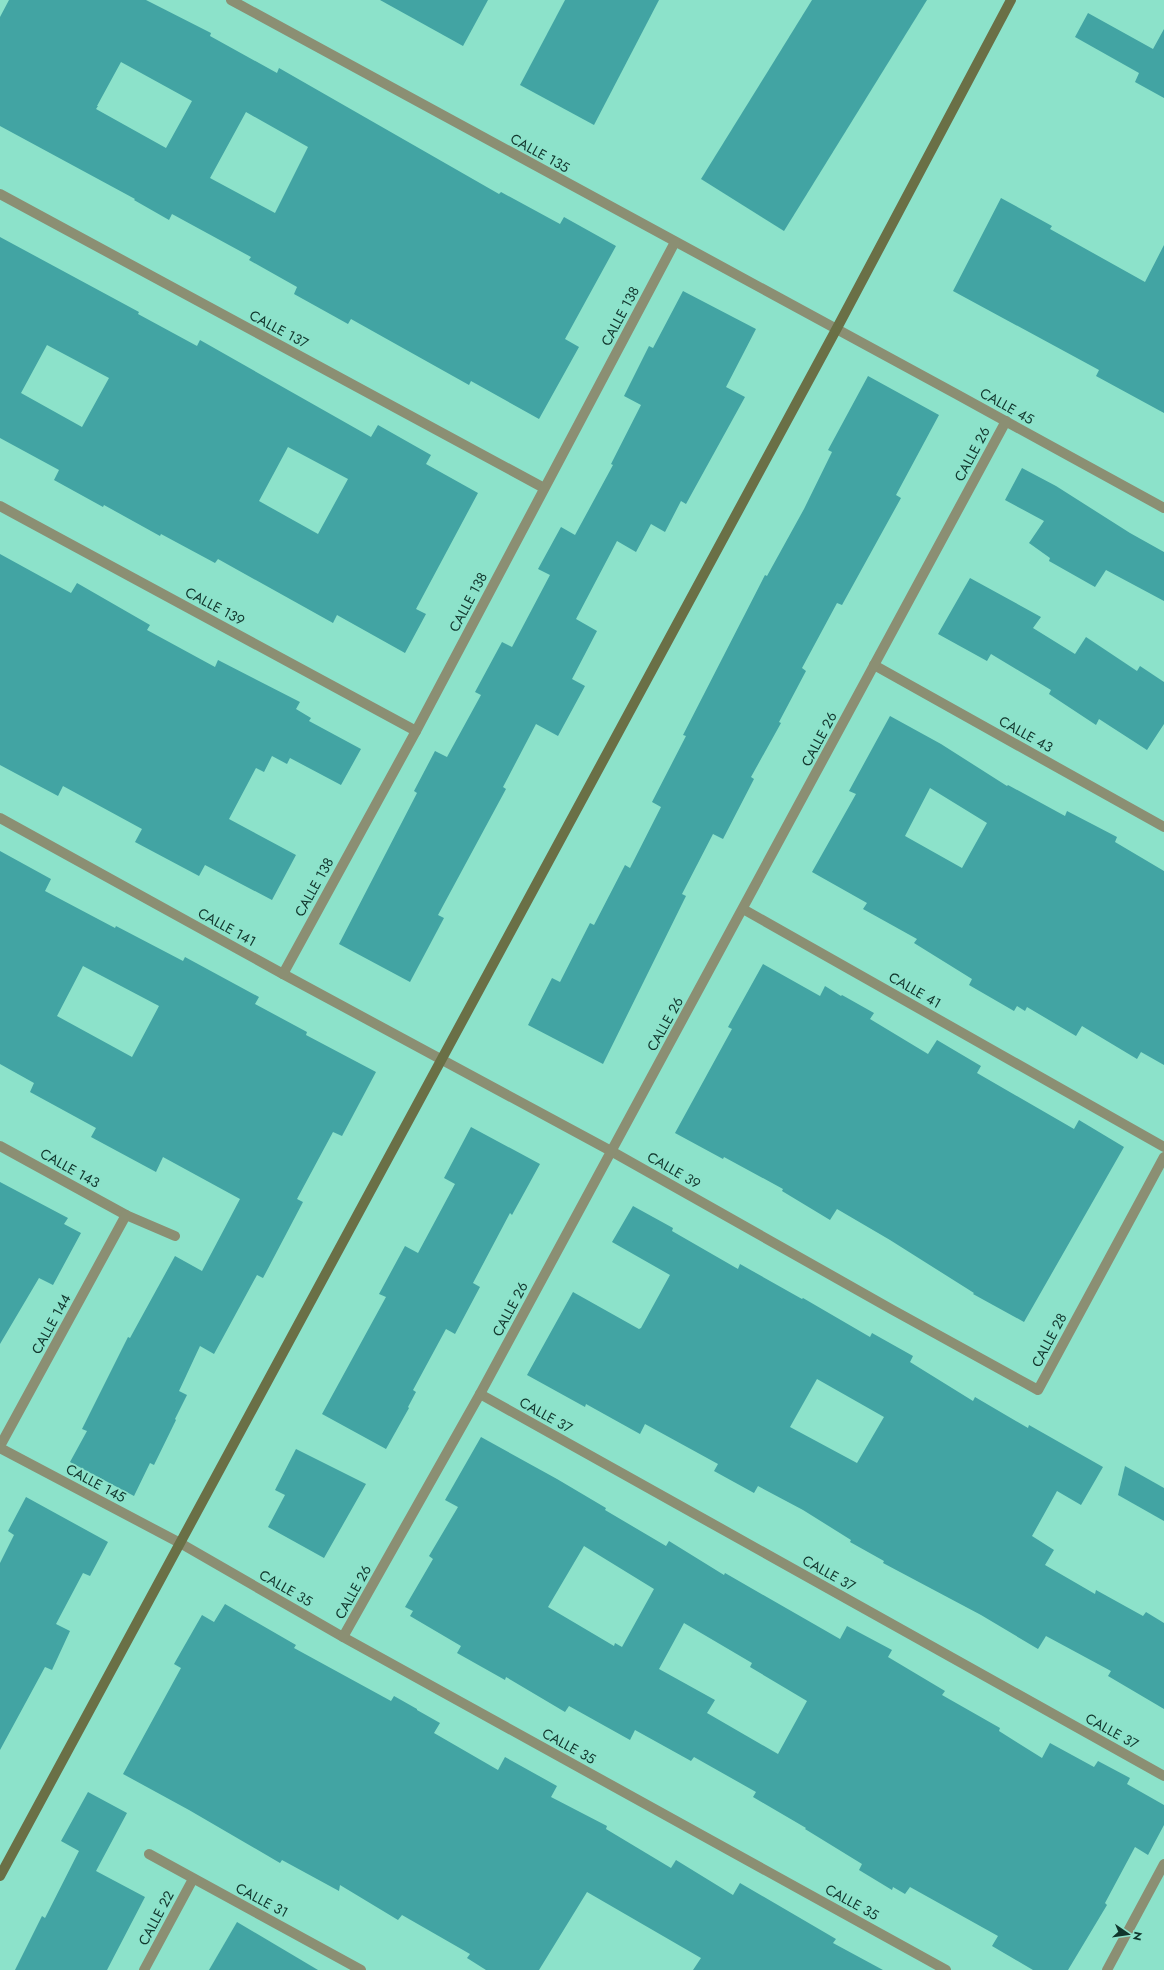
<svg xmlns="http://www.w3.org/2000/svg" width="1164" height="1970" font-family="Jost,sans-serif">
<rect width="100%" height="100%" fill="#8ce2ca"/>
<g fill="#42a4a3" fill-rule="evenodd">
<path d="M9 0H146L211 33 210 36 277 73 279 68 499 194 501 192 560 224 564 217 616 246 565 339 579 347 539 419 471 381 469 385 351 319 348 324 294 294 297 287 249 260 251 257 172 214 169 220 134 200 135 199 0 126V17ZM121 62 192 101 166 148 96 109 98 106H97ZM246 112 308 147 275 213 210 178Z"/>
<path d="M380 0H488L463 46Z"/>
<path d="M565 0H659L594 125 520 85Z"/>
<path d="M812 0H927L784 231 701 179Z"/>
<path d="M1088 13 1153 49 1164 29V98L1135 82 1139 73 1075 37Z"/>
<path d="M1001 198 1052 226 1050 229 1145 282 1164 245V413L1096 376 1099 370 953 291Z"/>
<path d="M0 237 139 312 138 314 197 346 200 340 371 437 378 425 431 455 426 464 478 493 416 609 426 614 405 653 337 615 333 623 218 559 215 563 161 534 160 536 104 505 103 507 54 480 59 470 0 438ZM47 345 109 378 82 427 21 393ZM288 447 348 479 318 534 259 501Z"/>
<path d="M683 291 756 329 726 387 745 397 686 504 681 501 665 532 651 524 636 552 617 541 576 619 597 631 572 679 585 686 558 736 536 724 503 787 506 789 438 915 444 918 410 982 339 944 417 793 414 791 435 751 447 757 481 695 475 692 502 642 512 647 550 575 538 569 561 527 575 535 613 465 611 464 641 405 624 396 649 346 653 348Z"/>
<path d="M868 376 939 415 896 495 901 498 842 605 837 603 802 668 806 671 779 722 781 723 751 777 754 779 723 839 713 834 682 894 686 896 603 1064 528 1025 552 978 560 982 590 923 594 925 625 865 630 868 661 807 652 802 686 736 683 735 765 575 767 576 804 509 832 452 828 450Z"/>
<path d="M1022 468 1056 486 1130 533 1164 552V601L1106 570 1095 587 1049 561 1050 558 1029 543 1044 521 1005 500Z"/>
<path d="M0 554 71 593 77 583 150 625 147 630 215 667 218 660 300 702 296 709 311 718 309 721 361 749 341 785 290 758 287 764 272 756 264 772 256 768 229 819 296 855 272 900 205 865 199 876 135 842 142 829 63 786 58 796 0 765Z"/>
<path d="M970 578 1041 617 1033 628 1075 654 1086 637 1137 671 1140 666 1164 682V724L1147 750 1099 719 1096 725 1049 694 1051 690 991 654 987 661 938 634Z"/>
<path d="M890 716 941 744 1007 786 1008 785 1065 816 1067 811 1117 837 1115 842 1164 871V1065L1141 1052 1137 1059 1082 1026 1076 1036 1027 1007 1025 1011 1017 1006 1014 1011 969 985 972 979 914 943 917 939 863 909 867 903 812 872 856 794 849 791ZM930 788 987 823 962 868 905 836Z"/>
<path d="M0 851 51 879 45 891 115 928 116 926 183 961 185 957 259 997 255 1004 307 1032 306 1035 376 1072 342 1136 333 1132 297 1199 303 1202 263 1278 257 1275 214 1354 200 1346 179 1391 187 1395 175 1419 176 1420 154 1465 150 1463 134 1496 70 1462 87 1431 82 1429 128 1337 130 1338 175 1256 202 1271 240 1199 163 1157 156 1172 91 1137 96 1128 30 1092 34 1083 0 1064ZM83 966 159 1006 132 1057 57 1016Z"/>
<path d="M763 964 820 996 825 986 841 996 842 995 874 1013 870 1019 928 1054 937 1040 981 1066 977 1073 1074 1129 1079 1120 1124 1147 1024 1322 973 1294 974 1293 890 1240 837 1209 830 1220 782 1191 783 1189 724 1157 723 1159 675 1133 732 1029 728 1027Z"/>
<path d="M471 1127 540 1164 512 1215 510 1213 473 1283 480 1287 455 1334 446 1329 413 1390 416 1392 408 1407 409 1408 386 1449 322 1414 386 1297 379 1294 405 1246 418 1253 455 1184 444 1178Z"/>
<path d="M0 1182 68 1218 64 1224 81 1233 53 1285 39 1278 0 1344Z"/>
<path d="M633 1206 673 1228 672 1231 738 1269 740 1264 802 1299 803 1298 870 1337 872 1333 913 1356 910 1362 973 1401 975 1397 1028 1428 1029 1425 1103 1467 1081 1505 1057 1491 1032 1536 1054 1550 1045 1565 1095 1594 1096 1590 1143 1616 1146 1612 1164 1623V1709L1108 1676 1111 1671 1046 1636 1038 1649 981 1615 883 1563 884 1561 850 1542 851 1540 803 1510 758 1486 754 1493 714 1471 718 1464 645 1424 640 1434 586 1404 585 1407 527 1375 573 1292 639 1329 641 1328 670 1275 612 1242ZM817 1379 884 1417 857 1463 790 1427Z"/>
<path d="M481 1437 557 1479 606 1508 605 1510 666 1546 669 1541 724 1575 725 1573 840 1639 847 1626 892 1650 888 1657 945 1691 942 1695 1000 1728 999 1731 1042 1758 1050 1743 1094 1767 1098 1761 1130 1778 1127 1784 1164 1805V1825L1148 1855 1135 1847 1105 1903 1107 1905 1068 1970H1033L992 1946 998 1936 910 1887 905 1894 893 1887 892 1890 859 1870 862 1864 805 1829 806 1828 753 1797 756 1792 694 1757 691 1761 635 1730 630 1740 569 1706 565 1712 506 1677 505 1680 457 1653 461 1646 410 1616 413 1611 405 1607 433 1559 429 1556 458 1507 445 1500ZM584 1546 654 1589 622 1647 615 1643 614 1646 548 1607ZM684 1623 752 1663 750 1667 807 1701 778 1754 707 1713 715 1700 659 1669Z"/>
<path d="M296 1449 366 1484 324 1558 268 1527 285 1495 275 1490Z"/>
<path d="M1125 1466 1164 1488V1521L1118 1495Z"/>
<path d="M26 1497 108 1542 90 1576 83 1573 56 1624 70 1631 52 1670 45 1667 0 1750V1563L14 1535 8 1531Z"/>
<path d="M225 1604 296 1645 294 1648 391 1701 394 1696 417 1709V1710L440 1723 434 1733 498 1770 505 1757 557 1786 551 1797 607 1826 606 1829 671 1868 676 1860 733 1895 740 1883 836 1939 833 1943 883 1970H693L701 1958 587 1892 539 1970H486L467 1958 470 1954 402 1915 398 1920 340 1885 339 1891 282 1860 280 1863 189 1810 123 1774 181 1668 174 1664 202 1615 214 1622Z"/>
<path d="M88 1792 127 1813 96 1871 145 1897 107 1970H15L42 1916 45 1918 79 1851 61 1841Z"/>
<path d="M237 1922 318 1970H209Z"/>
</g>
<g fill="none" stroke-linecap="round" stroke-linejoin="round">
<g stroke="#8b8f73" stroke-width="10">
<path d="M231 0C542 170 854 337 1164 508"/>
<path d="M0 194 544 488"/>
<path d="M0 506 416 731"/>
<path d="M874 665 1164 827"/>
<path d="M0 818 283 974 611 1151 891 1309 1038 1390 1164 1157"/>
<path d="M743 909 1164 1147"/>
<path d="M283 974 416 731 675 242"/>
<path d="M0 1146 126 1215 175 1236"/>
<path d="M480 1394 1164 1776"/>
<path d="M0 1446 126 1215"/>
<path d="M0 1448 180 1543 343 1637 946 1970"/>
<path d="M343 1637 480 1394 1006 421"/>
<path d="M149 1854 361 1970"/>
<path d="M144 1970 193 1879"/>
<path d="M1107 1970 1164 1864"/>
</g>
<path stroke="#6a7046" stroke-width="10" d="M0 1876 837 328 1011 0"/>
</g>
<g text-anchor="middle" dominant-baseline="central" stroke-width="3.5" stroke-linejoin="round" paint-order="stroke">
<g font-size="14" fill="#11362d" stroke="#8ce2ca">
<text transform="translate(540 153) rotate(29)">CALLE 135</text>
<text transform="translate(620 316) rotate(-62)">CALLE 138</text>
<text transform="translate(279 329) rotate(28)">CALLE 137</text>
<text transform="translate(1007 406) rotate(29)">CALLE 45</text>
<text transform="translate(972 454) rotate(-62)">CALLE 26</text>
<text transform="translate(468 602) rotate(-62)">CALLE 138</text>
<text transform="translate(215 606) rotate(28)">CALLE 139</text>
<text transform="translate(1026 734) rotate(29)">CALLE 43</text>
<text transform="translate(819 739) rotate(-62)">CALLE 26</text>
<text transform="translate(314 887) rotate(-61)">CALLE 138</text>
<text transform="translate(227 927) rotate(29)">CALLE 141</text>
<text transform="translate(915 990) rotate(30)">CALLE 41</text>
<text transform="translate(665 1024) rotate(-61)">CALLE 26</text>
<text transform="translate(70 1168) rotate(29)">CALLE 143</text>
<text transform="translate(674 1170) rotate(30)">CALLE 39</text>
<text transform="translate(510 1309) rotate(-62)">CALLE 26</text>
<text transform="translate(51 1324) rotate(-61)">CALLE 144</text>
<text transform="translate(1049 1340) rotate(-62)">CALLE 28</text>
<text transform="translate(546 1415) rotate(29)">CALLE 37</text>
<text transform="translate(96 1483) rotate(28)">CALLE 145</text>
<text transform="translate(829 1573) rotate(29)">CALLE 37</text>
<text transform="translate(286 1588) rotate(30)">CALLE 35</text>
<text transform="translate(353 1592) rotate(-61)">CALLE 26</text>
<text transform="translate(1112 1731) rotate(29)">CALLE 37</text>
<text transform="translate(569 1746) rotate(29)">CALLE 35</text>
<text transform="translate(262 1900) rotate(28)">CALLE 31</text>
<text transform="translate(852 1902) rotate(29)">CALLE 35</text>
<text transform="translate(156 1918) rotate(-62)">CALLE 22</text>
</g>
</g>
<g transform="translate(1128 1934) rotate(103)" stroke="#8ce2ca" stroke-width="3" paint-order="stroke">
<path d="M0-3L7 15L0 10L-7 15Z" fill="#11362d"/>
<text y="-6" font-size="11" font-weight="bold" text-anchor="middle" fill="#11362d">N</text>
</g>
</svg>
